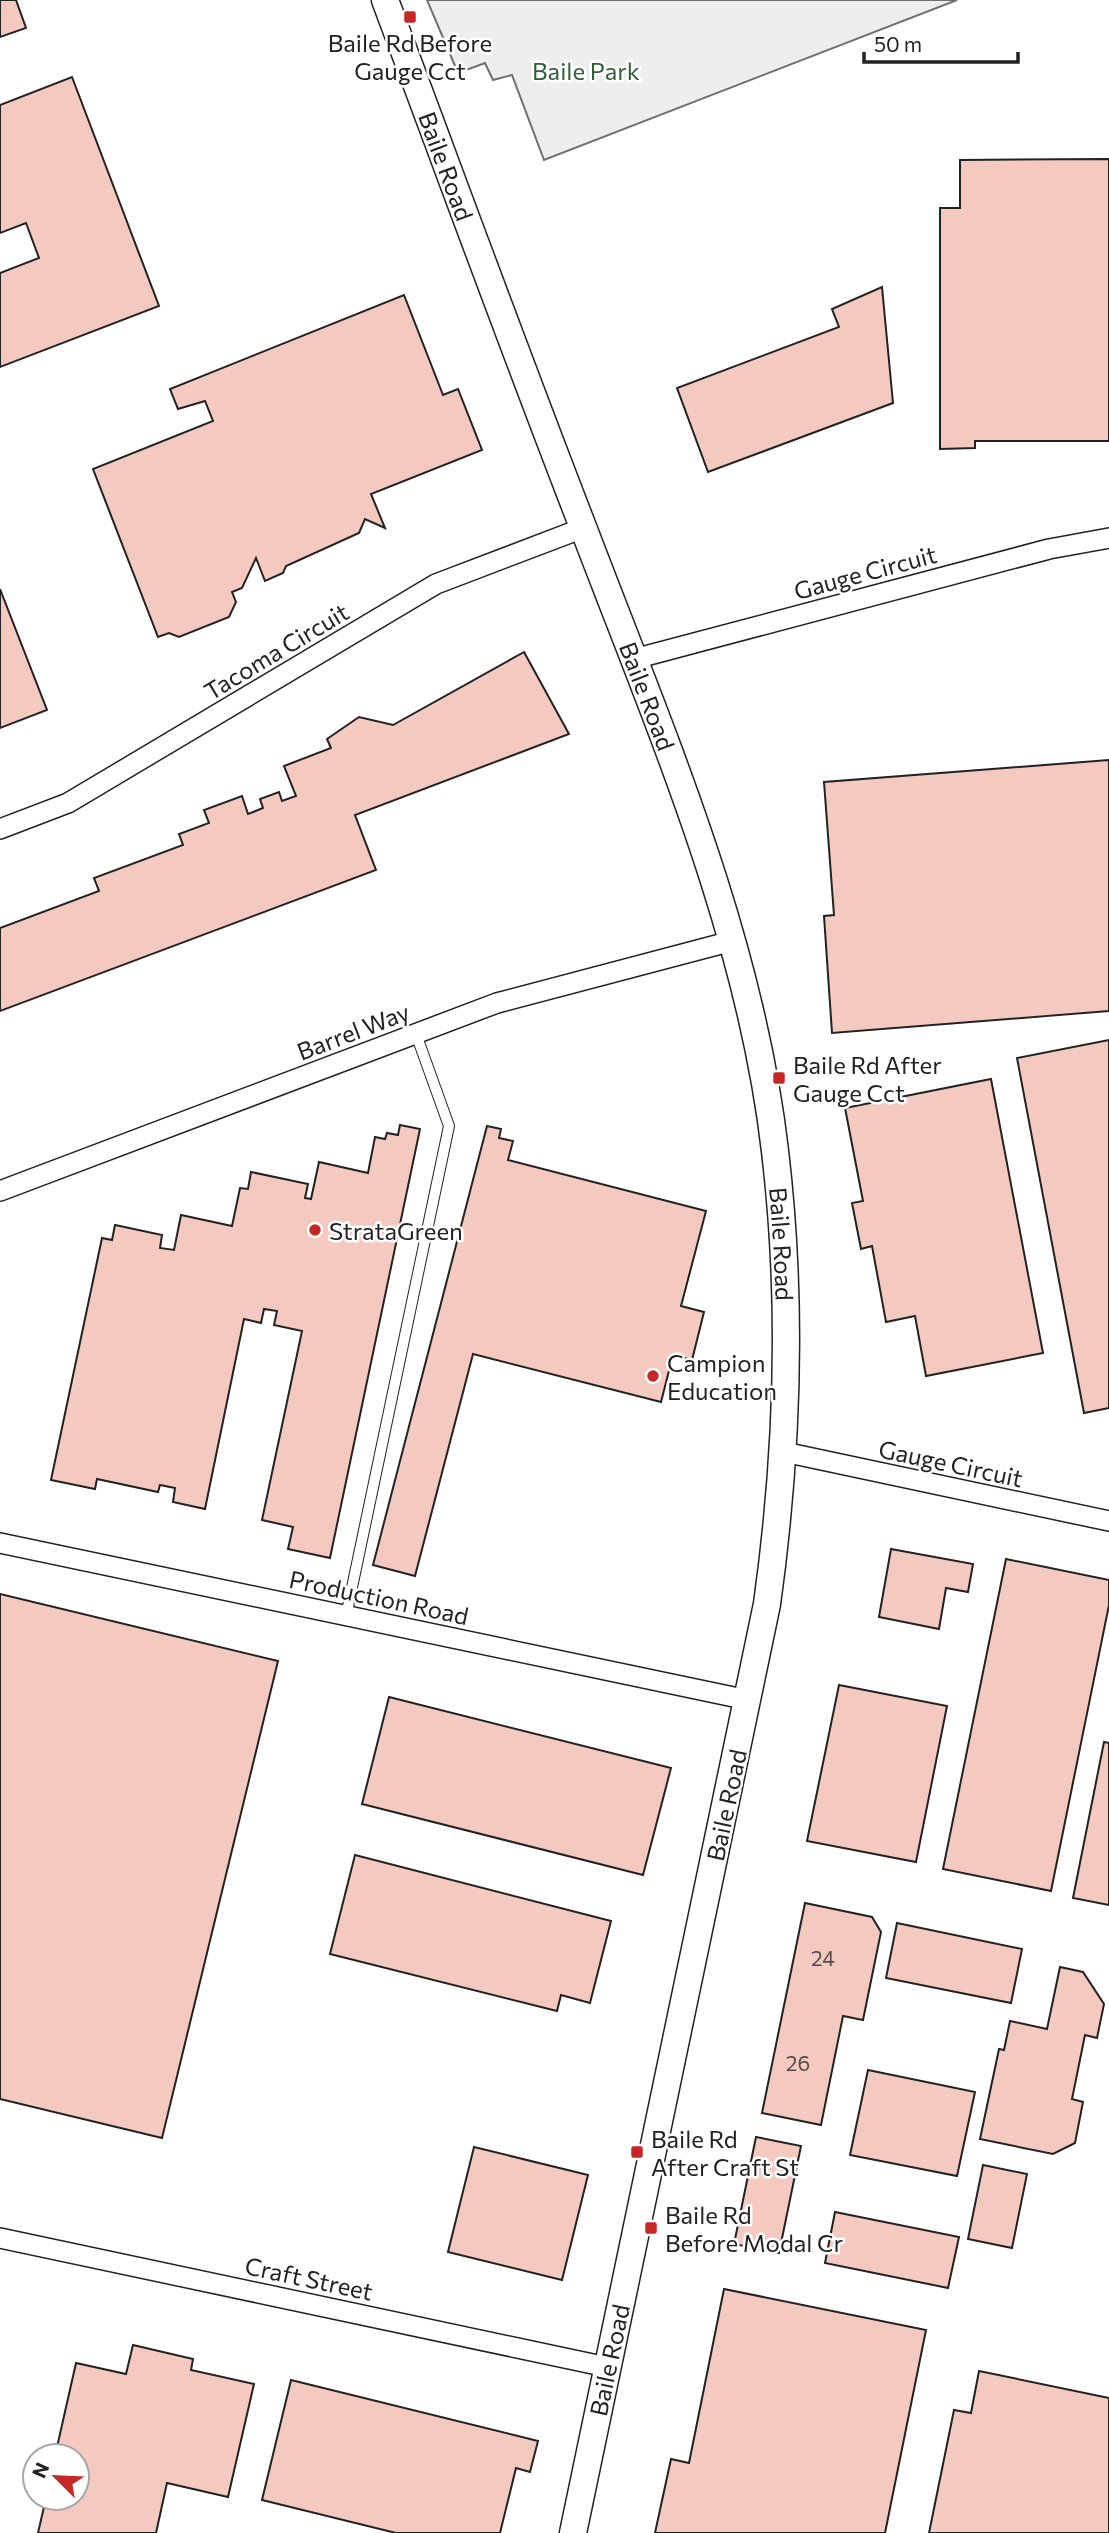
<svg xmlns="http://www.w3.org/2000/svg" width="1109" height="2533" font-family="Commissioner,sans-serif">
<rect width="100%" height="100%" fill="#fff"/>
<path fill="#eee" stroke="#6f6f6f" stroke-width="2" d="M427 0H957L544 160 512 75 493 80 485 63 458 73Z"/>
<g fill="#f3c9c0" stroke="#222" stroke-width="2">
<path d="M0 0H16L26 28 0 37Z"/>
<path d="M72 77 159 306 0 367V273L39 258 26 223 0 233V105Z"/>
<path d="M1109 159V441H975V448L940 449V208H960V160Z"/>
<path d="M882 287 893 403 708 472 677 388 839 327 832 309Z"/>
<path d="M404 295 443 395 458 389 482 450 371 494 385 528 365 519 359 533 286 566 283 573 265 581 256 558 242 588 232 592 236 602 229 617 179 637 169 633 158 637 93 469 213 421 205 401 178 409 170 389Z"/>
<path d="M0 589 47 710 0 728Z"/>
<path d="M524 652 569 734 355 815 376 870 0 1011V928L99 891 94 878 183 845 179 834 209 823 204 810 242 796 248 814 263 808 260 799 279 792 282 801 296 796 284 766 331 748 327 739 359 717 393 725Z"/>
<path d="M1109 760V1011L832 1033 824 916 834 915 824 782Z"/>
<path d="M1109 1040V1408L1084 1413 1017 1058Z"/>
<path d="M991 1079 1043 1353 926 1376 915 1316 886 1322 872 1246 861 1249 852 1203 863 1201 845 1108Z"/>
<path d="M400 1125 420 1129 330 1558 288 1549 293 1527 262 1520 302 1331 274 1325 277 1311 264 1309 261 1323 244 1319 205 1509 173 1502 175 1488 160 1485 158 1492 97 1479 95 1489 51 1480 102 1238 112 1240 115 1225 162 1235 160 1248 174 1250 181 1215 232 1226 240 1188 248 1189 251 1172 308 1184 305 1198 311 1199 319 1162 368 1173 375 1137 385 1139 387 1133 398 1135Z"/>
<path d="M487 1126 501 1129 499 1138 513 1141 508 1160 706 1211 681 1306 704 1312 692 1360 673 1355 661 1402 473 1354 415 1576 373 1565Z"/>
<path d="M891 1549 973 1564 968 1592 946 1588 939 1629 879 1617Z"/>
<path d="M1006 1559 1109 1580V1605L1051 1891 943 1869Z"/>
<path d="M0 1594 278 1661 162 2138 0 2099Z"/>
<path d="M839 1685 947 1706 916 1862 807 1841Z"/>
<path d="M389 1697 671 1768 643 1875 362 1804Z"/>
<path d="M1104 1742 1109 1743V1905L1073 1898Z"/>
<path d="M355 1855 611 1921 590 2003 561 1995 557 2011 330 1954Z"/>
<path d="M805 1903 872 1917 881 1932 863 2020 843 2016 821 2125 762 2113Z"/>
<path d="M897 1923 1022 1949 1011 2003 886 1978Z"/>
<path d="M1060 1967 1083 1972 1104 2004 1097 2038 1085 2035 1072 2099 1083 2102 1075 2143 1053 2154 980 2139 999 2049 1004 2050 1010 2021 1047 2029Z"/>
<path d="M868 2070 975 2092 957 2176 850 2155Z"/>
<path d="M756 2137 801 2146 779 2253 734 2244Z"/>
<path d="M474 2147 588 2175 562 2280 448 2252Z"/>
<path d="M983 2165 1027 2174 1012 2248 968 2239Z"/>
<path d="M835 2212 959 2237 948 2288 825 2263Z"/>
<path d="M724 2289 926 2330 885 2533H655L671 2459 689 2463Z"/>
<path d="M133 2345 193 2359 191 2370 254 2384 228 2497 167 2483 156 2533H38L46 2498H77V2456H55L76 2363 126 2374Z"/>
<path d="M979 2371 1109 2398V2533H929L954 2410 971 2413Z"/>
<path d="M291 2380 538 2441 530 2472 516 2468 500 2533H396L262 2500Z"/>
</g>
<g fill="none" stroke-linecap="round" stroke-linejoin="round">
<defs>
<path id="lane" d="M346 1616 449 1126 416 1034"/>
<g id="street">
<path d="M634 659 1049 549 1109 538"/>
<path d="M0 829 68 803 436 584 583 528"/>
<path d="M0 1191 497 1003 732 941"/>
<path d="M784 1452 1109 1521"/>
<path d="M0 1543 748 1700"/>
<path d="M0 2238 607 2367"/>
</g>
<g id="secondary">
<path id="s1" d="M385 0C451 176 515 352 583 527 660 730 750 934 775 1151 793 1302 788 1453 767 1604L573 2533"/>
</g>
</defs>
<use href="#lane" stroke="#222" stroke-width="12"/>
<use href="#street" stroke="#222" stroke-width="22"/>
<use href="#secondary" stroke="#222" stroke-width="29"/>
<use href="#lane" stroke="#fff" stroke-width="10"/>
<use href="#street" stroke="#fff" stroke-width="19"/>
<use href="#secondary" stroke="#fff" stroke-width="26"/>
</g>
<g fill="#c62828" stroke="#fff" stroke-width="2.5">
<rect x="403" y="10" width="14" height="14" rx="3.5"/>
<rect x="772" y="1071" width="14" height="14" rx="3.5"/>
<circle cx="315" cy="1230" r="7"/>
<circle cx="653" cy="1376" r="7"/>
<rect x="630" y="2145" width="14" height="14" rx="3.5"/>
<rect x="644" y="2221" width="14" height="14" rx="3.5"/>
</g>
<g text-anchor="middle" dominant-baseline="central" stroke-width="5" stroke-linejoin="round" paint-order="stroke">
<g font-size="21" fill="#564c4a">
<text x="823" y="1957">24</text>
<text x="798" y="2062">26</text>
</g>
<g font-size="24" fill="#222" stroke="#fff" text-anchor="start">
<text x="410" y="42" text-anchor="middle">Baile Rd Before<tspan x="410" dy="28">Gauge Cct</tspan></text>
<text x="793" y="1064">Baile Rd After<tspan x="793" dy="28">Gauge Cct</tspan></text>
<text x="329" y="1230">StrataGreen</text>
<text x="667" y="1362">Campion<tspan x="667" dy="28">Education</tspan></text>
<text x="651" y="2138">Baile Rd<tspan x="651" dy="28">After Craft St</tspan></text>
<text x="665" y="2214">Baile Rd<tspan x="665" dy="28">Before Modal Cr</tspan></text>
</g>
<g font-size="24" fill="#2f5e38" stroke="#fff">
<text x="586" y="70">Baile Park</text>
</g>
<g font-size="24" fill="#222" stroke="#fff">
<text stroke="none"><textPath href="#s1" startOffset="177">Baile Road</textPath></text>
<text transform="translate(865 572) rotate(-15)">Gauge Circuit</text>
<text transform="translate(276 651) rotate(-31)">Tacoma Circuit</text>
<text stroke="none"><textPath href="#s1" startOffset="744">Baile Road</textPath></text>
<text transform="translate(353 1031) rotate(-21)">Barrel Way</text>
<text stroke="none"><textPath href="#s1" startOffset="1311">Baile Road</textPath></text>
<text transform="translate(951 1463) rotate(12)">Gauge Circuit</text>
<text transform="translate(379 1597) rotate(12)">Production Road</text>
<text transform="translate(726 1805) rotate(-78)">Baile Road</text>
<text transform="translate(309 2278) rotate(12)">Craft Street</text>
<text transform="translate(609 2360) rotate(-78)">Baile Road</text>
</g>
</g>
<g transform="translate(56 2477) rotate(294)"><circle r="33" fill="#ffffff" stroke="#a7a7a7" stroke-width="2"/>
<path d="M0-5L12 26L0 18L-12 26Z" fill="#c62828"/>
<text y="-10" font-size="19" font-weight="bold" text-anchor="middle" fill="#222222">N</text>
</g>
<path d="M864 52v10h154v-10" fill="none" stroke="#222222" stroke-width="3.5"/>
<text x="874" y="52" font-size="21" fill="#222222" stroke="#ffffff" stroke-width="5" paint-order="stroke">50 m</text>
</svg>
